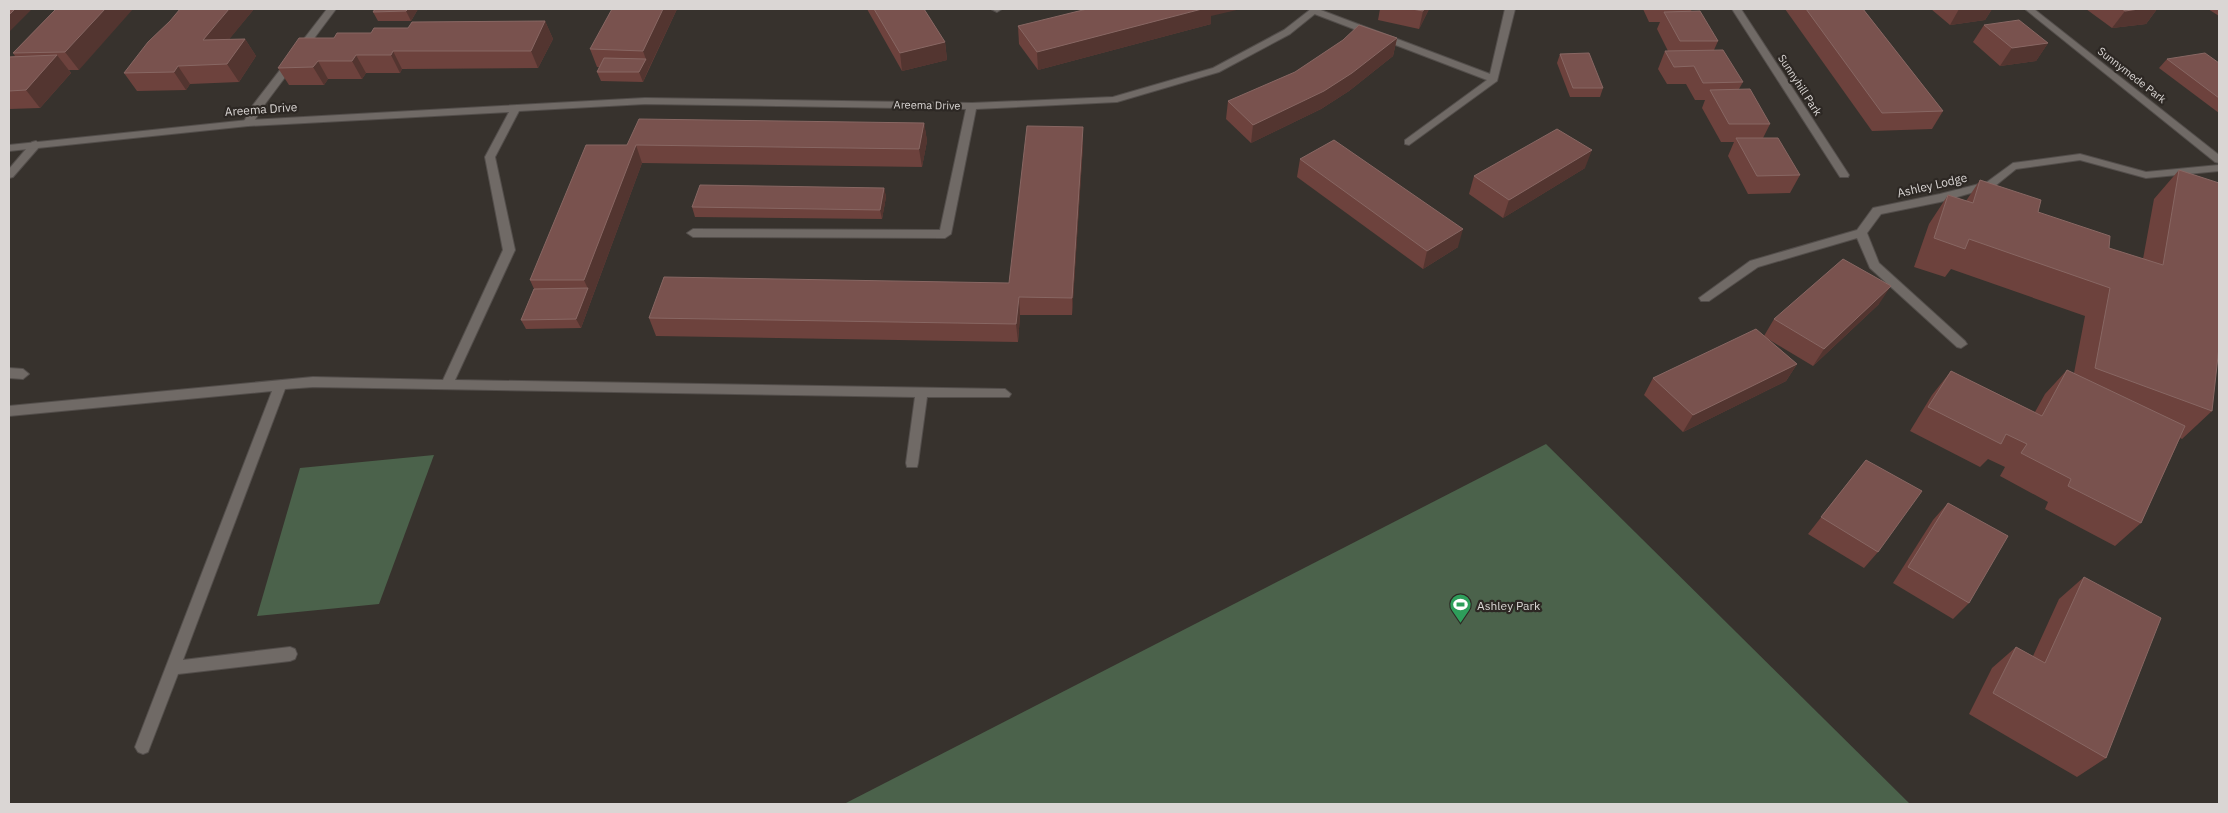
<svg xmlns="http://www.w3.org/2000/svg" width="2228" height="813" font-family="'IBM Plex Sans',sans-serif">
<rect width="100%" height="100%" fill="#37322d"/>
<g fill="#4b624b">
<path d="M1546 444 1910 804H844Z"/>
<path d="M434 455 379 604 257 616 300 468Z"/>
</g>
<g fill="none" stroke-linecap="round" stroke-linejoin="round">
<defs>
<g id="lane">
<path d="M327 9H336L262 108 252 125H244L243 123 253 105Z"/>
<path d="M1312 9H1318L1490 74 1505 9H1515L1497 81 1409 145 1405 144V140L1487 80 1312 13Z"/>
<path d="M36 141 41 144 40 146 13 177 9 178V169L32 142Z"/>
<path d="M9 368 23 369 29 374 23 379 9 378Z"/>
</g>
<g id="street">
<path d="M991 9H1002L997 12Z"/>
<path d="M1311 9H1321L1290 34 1219 72 1117 102 976 109 951 234 945 238 693 237 687 233 693 229 940 230 966 109 645 104 519 111 495 157 515 250 455 380 1005 389 1011 394 1009 397H927L918 463 917 467H907L906 463 915 397 313 387 285 389 183 660 290 647 295 649 297 654 295 659 290 661 178 674 148 752 143 754 138 752 135 747 272 391 9 416V406L313 377 443 380 503 250 485 157 509 112 248 126 9 151V145L248 120 645 98 972 103 1113 97 1213 68 1284 30Z"/>
<path d="M1732 9H1741L1849 175 1848 177H1840Z"/>
<path d="M2025 9H2034L2219 155V163L2215 162Z"/>
<path d="M2080 154 2146 172 2219 165V171L2146 178 2080 160 2016 169 1995 186 1940 202 1881 214 1867 233 1879 263 1965 341 1967 344 1961 348 1957 347 1870 268 1857 238 1758 267 1709 301H1701L1699 298 1750 261 1857 230 1873 208 1940 194 1987 182 2013 163Z"/>
</g>
</defs>
<use href="#lane" stroke="#534e4b" stroke-width="2"/>
<use href="#street" stroke="#534e4b" stroke-width="2"/>
<use href="#lane" fill="#706a66" fill-rule="evenodd"/>
<use href="#street" fill="#706a66" fill-rule="evenodd"/>
</g>
<g fill="#6d423d">
<path d="M56 9 79 70H69L71 73 40 108 9 109V57L15 56 13 53Z"/>
<path d="M254 9 229 39H245L256 56 239 82 190 84 186 90 137 91 124 73Z"/>
<path d="M375 9H418L411 21H378L373 12Z"/>
<path d="M677 9 643 82 601 81 597 72 599 67H597L590 49Z"/>
<path d="M867 9H924L945 42 947 60 902 71Z"/>
<path d="M1380 9H1429L1419 29 1378 20Z"/>
<path d="M1643 9H1692L1691 11 1718 41 1714 50 1743 82 1739 89 1770 124 1763 138 1800 175 1790 193 1748 194 1728 156 1734 142H1721L1702 108 1705 100H1695L1686 84H1667L1658 69 1665 51H1668L1657 29 1660 22H1649Z"/>
<path d="M1785 9H1863L1943 111 1932 129 1872 131Z"/>
<path d="M1931 9H1992L1985 20 1950 25Z"/>
<path d="M2086 9H2157L2146 24 2112 28Z"/>
<path d="M2208 9H2219V16Z"/>
<path d="M1211 16V24L1038 70 1019 44 1018 26Z"/>
<path d="M545 21 553 39 538 68 402 69 400 73H366L362 79H328L324 85H289L278 68 334 38 408 28Z"/>
<path d="M1984 25 2048 43 2036 61 2000 66 1973 42Z"/>
<path d="M1397 38 1393 56 1349 91 1321 109 1251 143 1226 119 1228 101Z"/>
<path d="M1560 54 1603 88 1600 97H1570L1557 63Z"/>
<path d="M2167 59 2219 63V113L2159 68Z"/>
<path d="M924 123 927 141 922 167 642 163 581 328 526 329 521 320 534 289 530 280 627 145Z"/>
<path d="M1083 145 1072 315H1020L1018 342 656 336 649 318 1009 283Z"/>
<path d="M1300 159 1458 247 1423 269 1297 177Z"/>
<path d="M1585 168 1503 218 1469 194 1474 176Z"/>
<path d="M2179 170 2212 411 2182 439 2180 438 2141 523 2115 546 2045 509 2048 502 2000 476 2005 467 1988 459 1980 467 1910 431 1932 395 1951 371 2035 412 2045 394 2067 370 2074 373 2085 316 1951 269 1945 277 1914 267 1929 224 1948 195 1966 201 1980 180 2038 212 2109 248 2143 259 2154 199Z"/>
<path d="M884 188 886 197 882 219 695 217 692 207Z"/>
<path d="M1879 304 1813 366 1768 339 1797 364 1786 381 1683 432 1644 395 1653 378 1764 336 1774 319Z"/>
<path d="M1866 460 1878 552 1864 568 1808 534Z"/>
<path d="M1948 503 1969 603 1953 619 1893 583 1933 520Z"/>
<path d="M2084 577 2106 758 2077 777 1969 714 1992 668 2016 647 2033 656 2059 599Z"/>
</g>
<g fill="#533530">
<path d="M15 9H32L9 32V15Z"/>
<path d="M105 9H133L79 70 65 52Z"/>
<path d="M229 9H254L214 58 203 40Z"/>
<path d="M408 9H418L411 21 406 11Z"/>
<path d="M663 9H677L649 68 643 51Z"/>
<path d="M1202 9H1241L1211 16V24L1038 70 1037 52Z"/>
<path d="M1424 9H1429L1419 29 1423 11Z"/>
<path d="M1959 9H1992L1985 20 1950 25Z"/>
<path d="M2139 9H2157L2146 24 2112 28 2125 11Z"/>
<path d="M545 21 553 39 538 68 531 51Z"/>
<path d="M1397 38 1393 56 1349 91 1321 109 1251 143 1253 125Z"/>
<path d="M245 39 256 56 239 82 227 64Z"/>
<path d="M945 42 947 60 902 71 900 53Z"/>
<path d="M2048 43 2036 61 2000 66 2012 48Z"/>
<path d="M393 51 402 69 400 73 391 55Z"/>
<path d="M57 55 71 73 40 108 26 90Z"/>
<path d="M356 55 366 73 362 79 352 61Z"/>
<path d="M646 59 649 68 643 82 639 72Z"/>
<path d="M318 61 328 79 324 85 313 67Z"/>
<path d="M178 66 190 84 186 90 174 72Z"/>
<path d="M924 123 927 141 922 167 919 149Z"/>
<path d="M1083 127V145L1072 315V298Z"/>
<path d="M636 145 642 163 592 298 584 280Z"/>
<path d="M1592 150 1585 168 1503 218 1509 200Z"/>
<path d="M884 188 886 197 882 219 880 210Z"/>
<path d="M1463 229 1458 247 1423 269 1427 251Z"/>
<path d="M1891 286 1879 304 1813 366 1824 349Z"/>
<path d="M588 288 592 298 581 328 576 319Z"/>
<path d="M1019 297 1020 315 1018 342 1016 324Z"/>
<path d="M1797 364 1786 381 1683 432 1693 415Z"/>
</g>
<g fill="#79524e" stroke="#886763">
<path d="M9 9H15L9 15Z"/>
<path d="M56 9H105L65 52 13 53Z"/>
<path d="M180 9H229L203 40 245 39 227 64 178 66 174 72 124 73 148 42 170 21Z"/>
<path d="M375 9H408L406 11 373 12Z"/>
<path d="M612 9H663L643 51 590 49Z"/>
<path d="M874 9H924L945 42 900 53Z"/>
<path d="M1087 9H1202L1037 52 1018 26Z"/>
<path d="M1412 9H1424L1423 11Z"/>
<path d="M1806 9H1863L1943 111 1882 113Z"/>
<path d="M2122 9H2139L2125 11Z"/>
<path d="M1700 11 1718 41H1680L1664 12Z"/>
<path d="M2019 20 2048 43 2012 48 1984 25Z"/>
<path d="M545 21 531 51H393L391 55H356L352 61H318L313 67 278 68 299 38H334L337 33H371L374 28H408L412 22Z"/>
<path d="M1359 25 1397 38 1352 73 1324 91 1253 125 1228 101 1295 72 1343 40Z"/>
<path d="M1723 50 1743 82 1703 83 1694 66 1674 67 1665 51Z"/>
<path d="M1589 53 1603 88H1573L1560 54Z"/>
<path d="M2205 53 2219 63V98L2167 59Z"/>
<path d="M57 55 26 90 9 91V57Z"/>
<path d="M604 58 646 59 639 72H597Z"/>
<path d="M1750 89 1770 124H1729L1710 90Z"/>
<path d="M639 119 924 123 919 149 636 145 584 280H530L586 145H627Z"/>
<path d="M1027 126 1083 127 1072 298 1019 297 1016 324 649 318 664 277 1009 283Z"/>
<path d="M1557 129 1592 150 1509 200 1474 176Z"/>
<path d="M1736 138H1778L1800 175 1757 176Z"/>
<path d="M1334 140 1463 229 1427 251 1300 159Z"/>
<path d="M2179 170 2219 183V347L2212 411 2095 368 2110 288 1969 239 1965 249 1934 238 1948 195 1973 203 1980 180 2041 200 2038 212 2110 236 2109 248 2163 265Z"/>
<path d="M700 185 884 188 880 210 692 207Z"/>
<path d="M1843 259 1891 286 1824 349 1774 319Z"/>
<path d="M588 288 576 319 521 320 534 289Z"/>
<path d="M1756 329 1797 364 1693 415 1653 378Z"/>
<path d="M2067 370 2185 426 2141 523 2068 486 2071 479 2021 453 2027 444 2006 434 2001 444 1928 407 1951 371 2042 416Z"/>
<path d="M1866 460 1922 491 1878 552 1821 517Z"/>
<path d="M1948 503 2008 536 1969 603 1908 567Z"/>
<path d="M2084 577 2161 618 2106 758 1993 693 2016 647 2045 663Z"/>
</g>
<defs>
<symbol id="stadium-pin" viewBox="-11 -11 22 30"><path d="M0 17L-7.5 6A9.5 9.5 0 1 1 7.5 6Z" fill="#2e9e5b" stroke="#2d2824"/><path d="M0-5a6.5 5 0 1 0 0 10a6.5 5 0 1 0 0-10ZM-3.5-1.8h7v3.6h-7Z" fill="#fff"/></symbol>
</defs>
<g fill-rule="evenodd">
<use href="#stadium-pin" x="1448" y="592" width="25" height="34"/>
</g>
<g text-anchor="middle" dominant-baseline="central" stroke-width="4.5" stroke-linejoin="round" paint-order="stroke">
<g font-size="11" fill="#dad6d4" stroke="#2d2824">
<text transform="translate(2132 75) rotate(38)">Sunnymede Park</text>
<text transform="translate(1800 85) rotate(57)">Sunnyhill Park</text>
<text transform="translate(927 105) rotate(1)">Areema Drive</text>
</g>
<g font-size="12" fill="#dad6d4" stroke="#2d2824">
<text transform="translate(261 109) rotate(-4)">Areema Drive</text>
<text transform="translate(1932 185) rotate(-13)">Ashley Lodge</text>
</g>
<g font-size="12" fill="#dad6d4" stroke="#2d2824" text-anchor="start">
<text x="1477" y="605">Ashley Park</text>
</g>
</g>
<rect width="2228" height="813" fill="none" stroke="#dad6d4" stroke-width="20"/>
</svg>
